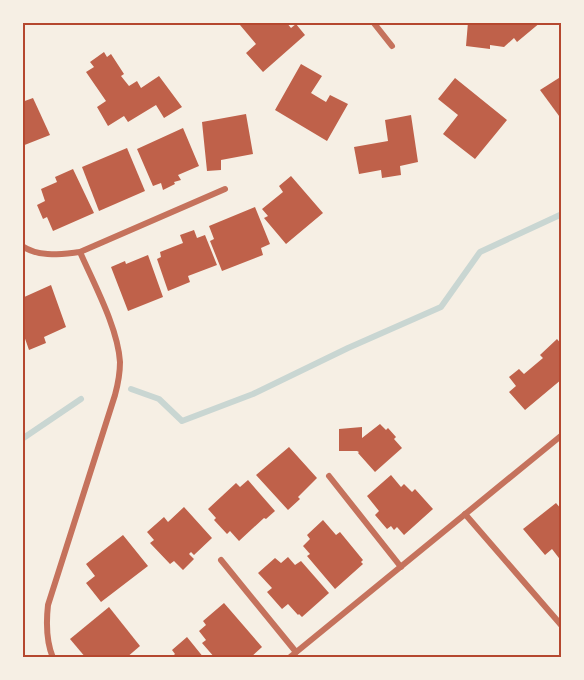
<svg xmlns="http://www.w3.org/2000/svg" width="584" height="680" font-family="Rubik,sans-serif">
<rect width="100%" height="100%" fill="#f6efe4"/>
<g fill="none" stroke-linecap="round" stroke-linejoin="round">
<g stroke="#c9d6d2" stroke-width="6">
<path d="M131 389 159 399 182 421 253 394 348 348 441 307 480 252 562 214"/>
<path d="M22 439 81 399"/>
</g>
</g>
<g fill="#bf614a">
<path d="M242 22H286L291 28 296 24 305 35 263 72 246 53 256 44 240 25Z"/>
<path d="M468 22 496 23 541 22 517 42 514 38 504 47 490 45V49L466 46Z"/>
<path d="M104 52 107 57 111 54 124 74 121 76 129 86 137 81 141 88 159 76 182 107 164 118 156 105 128 122 124 116 108 126 97 107 106 101 86 72 94 67 90 62Z"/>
<path d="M301 64 322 76 311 93 326 102 330 95 348 104 327 141 275 110Z"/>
<path d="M562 76V120L540 90Z"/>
<path d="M455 78 507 120 475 159 443 134 458 115 438 99Z"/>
<path d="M33 98 50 135 22 146V102Z"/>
<path d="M246 114 253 154 221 160V170L207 171 202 122Z"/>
<path d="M411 115 418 162 400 166 401 175 382 178 381 170 359 174 354 147 388 141 385 120Z"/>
<path d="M183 128 199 166 178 175 181 180 174 182 175 184 163 190 161 183 153 186 137 149Z"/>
<path d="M127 148 145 191 99 211 82 167Z"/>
<path d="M73 169 94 213 53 231 47 217 43 219 37 205 45 201 41 189 57 182 55 177Z"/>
<path d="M291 176 323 213 286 244 264 218 268 216 262 209 283 192 279 186Z"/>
<path d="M255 207 270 244 261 248 263 255 222 271 210 241 214 239 209 226Z"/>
<path d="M194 230 197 238 205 235 217 265 188 276 190 282 168 291 157 259 161 257 160 252 183 243 180 235Z"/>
<path d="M148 255 163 297 128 311 111 267 125 261 126 264Z"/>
<path d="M51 285 66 327 44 337 46 343 29 350 22 330V298Z"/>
<path d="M557 339 562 345V379L525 410 509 392 516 386 509 377 519 369 524 374 543 358 540 355Z"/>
<path d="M380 424 386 430 388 428 396 437 394 439 402 448 375 472 358 453 359 452 357 451H339V429L362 427V438Z"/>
<path d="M289 447 317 478 298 497 300 499 288 510 256 475Z"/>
<path d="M391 475 401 487 404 484 412 492 415 489 433 509 404 535 397 527 394 530 391 526 387 529 375 515 379 511 367 496Z"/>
<path d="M248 480 275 511 266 519 264 518 239 541 230 531 227 534 214 520 216 518 208 509 236 483 240 487Z"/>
<path d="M556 503 562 510V562L552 549 545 555 523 529Z"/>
<path d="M184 507 212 538 194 555 191 552 189 554 194 559 183 570 174 561 170 564 150 543 154 540 147 532 164 517 168 522Z"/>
<path d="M323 520 336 535 340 532 363 560 361 562 363 564 335 589 307 556 310 554 303 546 310 539 307 535Z"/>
<path d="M123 535 148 566 101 602 86 583 95 576 86 564Z"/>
<path d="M288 557 295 565 301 561 329 593 302 617 299 614 298 615 288 604 282 609 267 592 272 588 258 573 275 558 281 563Z"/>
<path d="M224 603 262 647 250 658H215L202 643 206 640 199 631 206 625 203 621Z"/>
<path d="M109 607 140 646 126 658H86L70 639Z"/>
<path d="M187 637 204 658H171L175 654 172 650Z"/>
</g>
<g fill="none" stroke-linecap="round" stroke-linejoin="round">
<g stroke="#c5725c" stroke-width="6">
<path d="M373 22 392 46"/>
<path d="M22 246C40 258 61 254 80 252L225 189"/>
<path d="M329 476 401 567"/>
<path d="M465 514 562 626"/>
<path d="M221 560 296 652"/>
<path d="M53 658C46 641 46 623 48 605L115 395C118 384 120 374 120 362 118 328 94 284 80 252"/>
<path d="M289 658 562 435"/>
</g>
</g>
<rect width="584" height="680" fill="none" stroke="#f6efe4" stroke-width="48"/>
<rect x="24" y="24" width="536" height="632" fill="none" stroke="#b5482f" stroke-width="2"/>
</svg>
